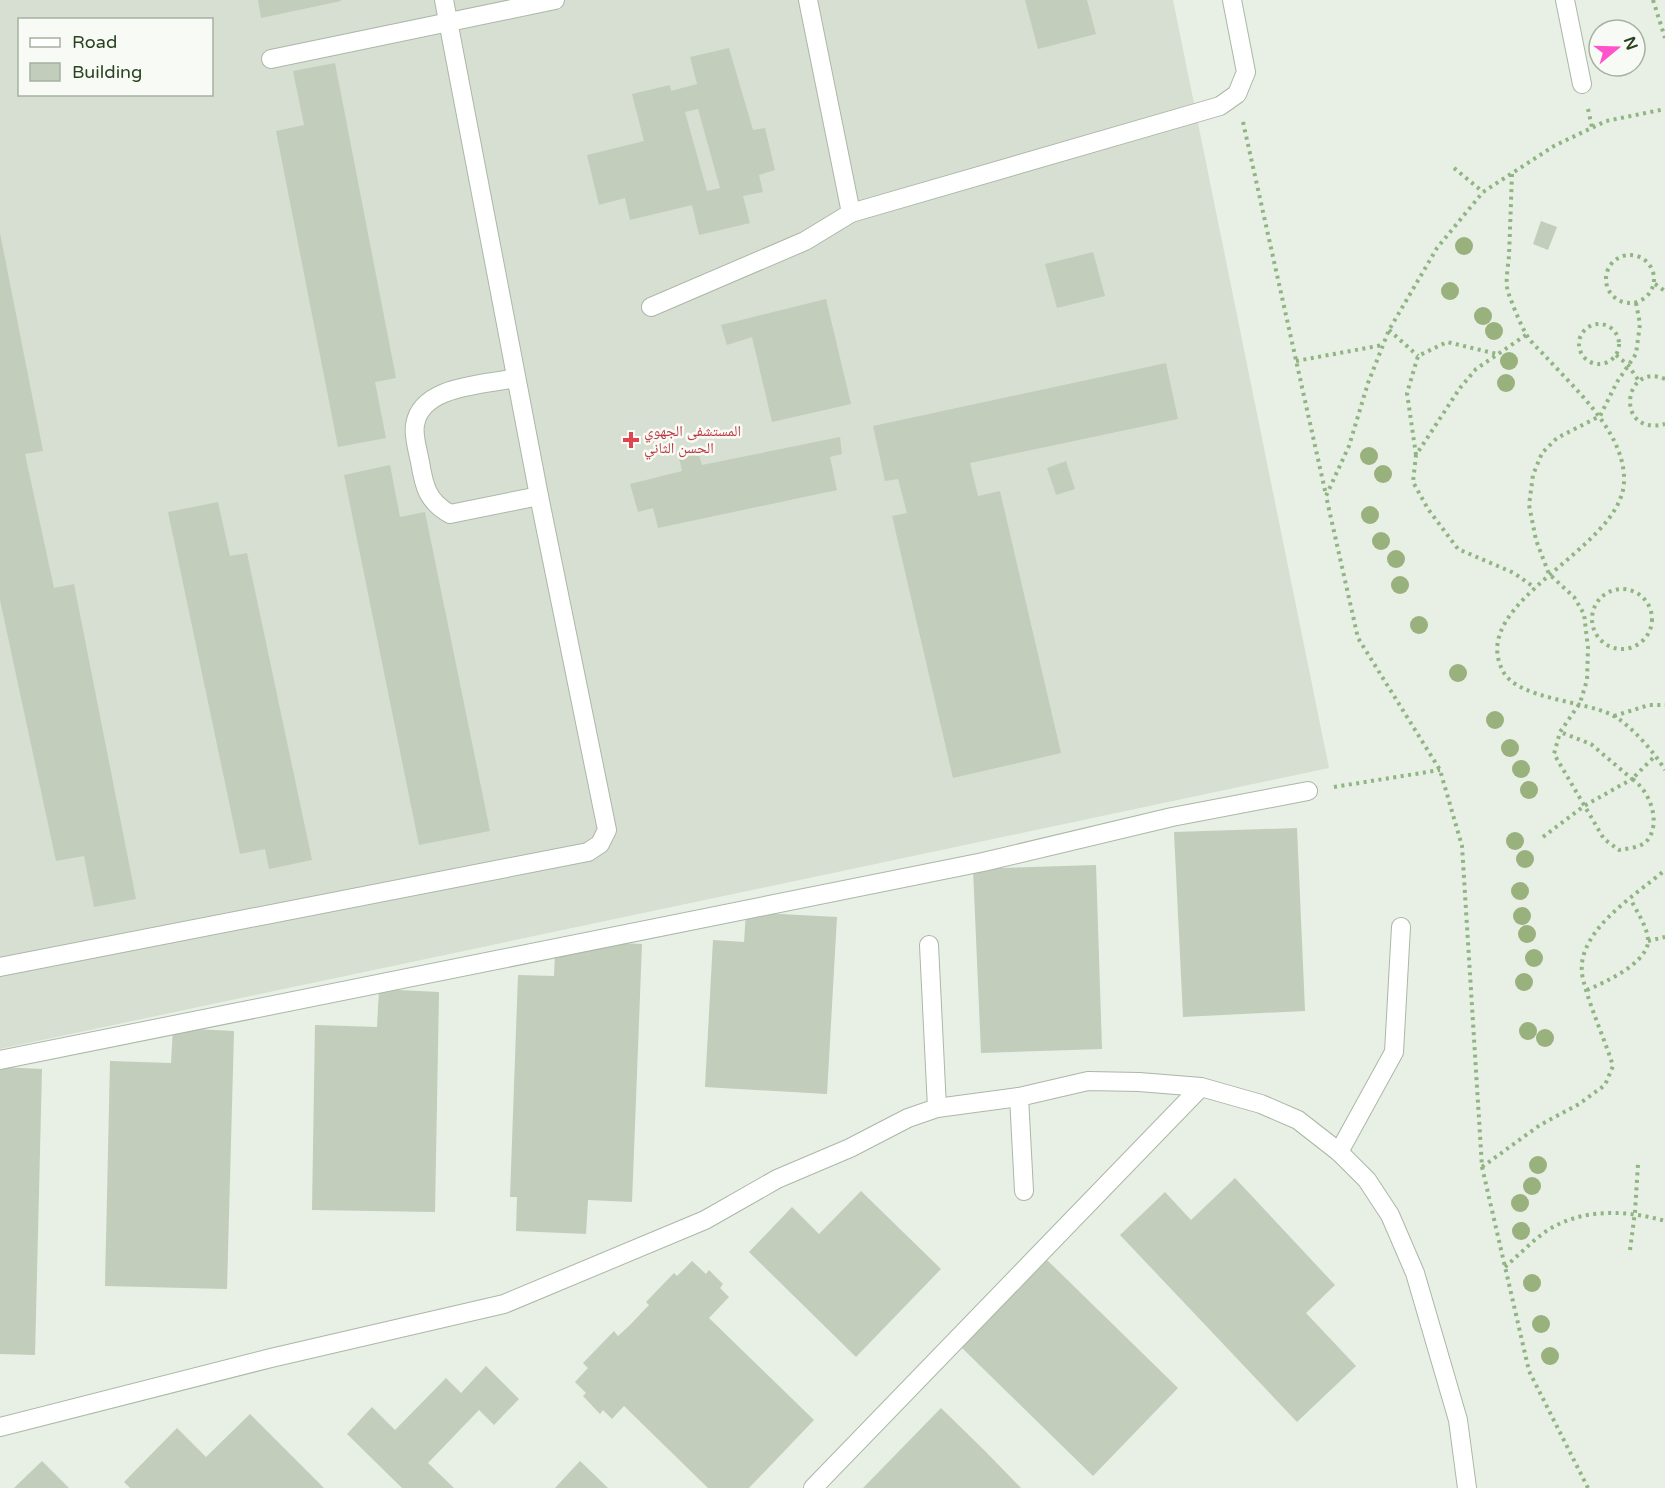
<svg xmlns="http://www.w3.org/2000/svg" width="1665" height="1488" font-family="'Varela Round','Noto Naskh Arabic',sans-serif">
<rect width="100%" height="100%" fill="#e8efe4"/>
<path fill="#d7dfd2" fill-rule="evenodd" d="M0 0H1173L1329 768 0 1049ZM20 20H212V94H20Z"/>
<g fill="#c2cdbc" fill-rule="evenodd">
<path d="M258 0H341V1L261 18Z"/>
<path d="M1025 0H1087L1096 34 1038 49Z"/>
<path d="M729 48 753 130 765 128 775 170 759 175 763 192 743 196 750 223 699 235 692 205 630 220 625 198 599 205 587 155 644 141 632 94 670 85 671 91 697 84 690 57ZM698 109 720 188 707 191 685 112Z"/>
<path d="M335 63 396 378 375 382 386 438 338 447 276 131 304 125 293 71Z"/>
<path d="M1541 221 1557 227 1548 250 1533 244Z"/>
<path d="M0 233 43 451 25 454 54 588 74 584 136 899 94 907 84 856 56 861 0 600Z"/>
<path d="M1093 252 1105 296 1057 308 1045 264Z"/>
<path d="M826 299 851 404 772 422 752 337 727 345 721 325Z"/>
<path d="M1166 363 1178 419 970 463 978 496 1000 491 1061 753 953 778 892 516 907 513 898 479 885 481 873 426Z"/>
<path d="M840 437 842 454 830 457 837 490 658 528 653 508 638 512 630 484 682 471 679 458 698 452 702 465Z"/>
<path d="M1066 461 1075 489 1056 495 1047 468Z"/>
<path d="M390 465 400 517 425 512 490 831 419 845 344 475Z"/>
<path d="M218 502 230 556 247 553 312 860 269 869 265 849 240 854 168 512Z"/>
<path d="M1297 828 1305 1011 1183 1017 1174 832Z"/>
<path d="M1096 865 1102 1049 981 1053 973 869Z"/>
<path d="M746 912 837 917 827 1094 705 1087 713 940 744 942Z"/>
<path d="M596 942 642 944 632 1202 588 1200 586 1234 516 1231 517 1197H510L518 975 554 976 555 952Z"/>
<path d="M379 989 439 992 435 1212 312 1210 315 1025 377 1027Z"/>
<path d="M173 1028 234 1031 227 1289 105 1286 110 1061 171 1063Z"/>
<path d="M0 1067 42 1069 35 1355 0 1354Z"/>
<path d="M1235 1178 1335 1285 1306 1313 1356 1366 1297 1422 1120 1235 1165 1192 1191 1220Z"/>
<path d="M861 1191 941 1269 856 1357 749 1252 792 1207 819 1234Z"/>
<path d="M1047 1260 1178 1388 1093 1476 961 1347Z"/>
<path d="M692 1261 706 1274 709 1270 723 1284 720 1288 729 1297 709 1318 814 1420 749 1488H708L624 1406 612 1419 603 1410 600 1414 583 1396 586 1393 575 1382 588 1368 583 1363 614 1331 618 1336 630 1325 649 1305 646 1302 674 1273 677 1276Z"/>
<path d="M486 1366 519 1399 494 1425 479 1410 428 1463 454 1488H402L347 1434 372 1407 395 1430 446 1378 461 1393Z"/>
<path d="M941 1408 985 1451 1021 1488H863Z"/>
<path d="M250 1414 324 1488H130L124 1482 177 1428 206 1457Z"/>
<path d="M42 1461 69 1488H14Z"/>
<path d="M580 1461 608 1488H555Z"/>
</g>
<g fill="none" stroke-linecap="round" stroke-linejoin="round">
<defs>
<g id="minor">
<path d="M808 0 851 213"/>
<path d="M1565 0 1582 84"/>
<path d="M271 59 555 0"/>
<path d="M651 307 805 241 851 213 1220 106 1237 94 1246 72 1232 0"/>
<path d="M516 378C484 385 421 385 415 425 413 436 418 451 420 462 424 486 427 501 450 514L539 496"/>
<path d="M929 945 937 1108"/>
<path d="M0 967 588 852 600 844 607 830 539 496 444 0"/>
<path d="M0 1060 983 862 1172 817 1308 791"/>
<path d="M1019 1097 1024 1191"/>
<path d="M1339 1152 1394 1052 1401 927"/>
<path d="M0 1427 271 1358 504 1304 705 1220 777 1179 850 1148 908 1118 937 1108 1019 1097 1088 1081 1139 1082 1201 1087 1261 1104 1298 1120 1339 1152 1367 1180 1390 1215 1415 1273 1458 1420 1467 1488"/>
<path d="M813 1488 1201 1087"/>
</g>
</defs>
<use href="#minor" stroke="#abb8a6" stroke-width="20"/>
<g stroke="#8fb582" stroke-width="4" stroke-dasharray="3 4.5" stroke-linecap="butt">
<path d="M1653 0 1665 38"/>
<path d="M1588 109 1592 127"/>
<path d="M1243 122 1326 495"/>
<path d="M1454 168 1483 192"/>
<path d="M1512 174C1511 202 1510 229 1509 256 1508 267 1505 282 1508 292 1513 306 1519 321 1526 334 1531 343 1540 350 1547 358 1576 390 1626 434 1624 482 1621 551 1463 602 1504 673 1520 699 1584 701 1612 715 1630 724 1655 753 1665 770"/>
<circle cx="1630" cy="279" r="24"/>
<path d="M1655 284 1665 291"/>
<path d="M1636 303 1640 324 1636 354 1617 382 1600 416 1557 438 1542 453 1533 475 1529 505 1536 540 1549 574 1574 597 1584 614 1588 648 1587 680 1580 703 1560 732 1554 754 1604 839 1619 850C1629 848 1643 848 1649 838 1661 819 1648 789 1632 779L1655 756"/>
<circle cx="1599" cy="344" r="20"/>
<path d="M1389 330 1418 356"/>
<path d="M1526 335 1476 369 1460 388 1416 455 1413 482 1428 509 1458 549 1514 573 1535 588"/>
<path d="M1616 355 1628 365 1639 381"/>
<path d="M1296 361 1383 345"/>
<path d="M1665 379C1623 361 1614 437 1665 424"/>
<path d="M1416 455 1407 393 1418 356 1447 342 1497 354"/>
<circle cx="1622" cy="619" r="30"/>
<path d="M1614 716 1649 705H1665"/>
<path d="M1334 787 1440 770"/>
<path d="M1543 837 1584 806 1632 779 1591 744 1560 732"/>
<path d="M1648 941 1665 937"/>
<path d="M1587 990C1605 982 1644 965 1648 943 1649 929 1637 912 1631 900"/>
<path d="M1482 1167 1540 1125 1579 1104 1605 1085 1613 1066C1604 1037 1590 1008 1583 979 1572 933 1635 896 1665 870"/>
<path d="M1630 1250 1635 1212 1638 1164"/>
<path d="M1505 1267C1519 1255 1533 1240 1548 1230 1583 1208 1627 1210 1665 1221"/>
<path d="M1588 1488 1529 1371 1482 1167 1462 846 1440 770 1358 638 1326 496 1349 446 1368 383 1389 330 1437 248 1483 192 1554 146 1606 121 1665 109"/>
</g>
<use href="#minor" stroke="#fff" stroke-width="18"/>
</g>
<g fill="#99b17c">
<circle cx="1464" cy="246" r="9"/>
<circle cx="1450" cy="291" r="9"/>
<circle cx="1483" cy="316" r="9"/>
<circle cx="1494" cy="331" r="9"/>
<circle cx="1509" cy="361" r="9"/>
<circle cx="1506" cy="383" r="9"/>
<circle cx="1369" cy="456" r="9"/>
<circle cx="1383" cy="474" r="9"/>
<circle cx="1370" cy="515" r="9"/>
<circle cx="1381" cy="541" r="9"/>
<circle cx="1396" cy="559" r="9"/>
<circle cx="1400" cy="585" r="9"/>
<circle cx="1419" cy="625" r="9"/>
<circle cx="1458" cy="673" r="9"/>
<circle cx="1495" cy="720" r="9"/>
<circle cx="1510" cy="748" r="9"/>
<circle cx="1521" cy="769" r="9"/>
<circle cx="1529" cy="790" r="9"/>
<circle cx="1515" cy="841" r="9"/>
<circle cx="1525" cy="859" r="9"/>
<circle cx="1520" cy="891" r="9"/>
<circle cx="1522" cy="916" r="9"/>
<circle cx="1527" cy="934" r="9"/>
<circle cx="1534" cy="958" r="9"/>
<circle cx="1524" cy="982" r="9"/>
<circle cx="1528" cy="1031" r="9"/>
<circle cx="1545" cy="1038" r="9"/>
<circle cx="1538" cy="1165" r="9"/>
<circle cx="1532" cy="1186" r="9"/>
<circle cx="1520" cy="1203" r="9"/>
<circle cx="1521" cy="1231" r="9"/>
<circle cx="1532" cy="1283" r="9"/>
<circle cx="1541" cy="1324" r="9"/>
<circle cx="1550" cy="1356" r="9"/>
</g>
<path fill="#e0444e" stroke="#f8fbf5" stroke-width="2" d="M628 431h6v6h6v6h-6v6h-6v-6h-6v-6h6z"/>
<g text-anchor="middle" dominant-baseline="central" stroke-width="5" stroke-linejoin="round" paint-order="stroke">
<g font-size="15" fill="#be3a42" stroke="#f8fbf5" text-anchor="start">
<text x="644" y="431">المستشفى الجهوي<tspan x="644" dy="17">الحسن الثاني</tspan></text>
</g>
</g>
<rect x="18" y="18" width="195" height="78" fill="#f8fbf5" stroke="#a5b1a0" stroke-width="1.5"/>
<rect x="30" y="38" width="30" height="9" fill="#ffffff" stroke="#a5b1a0" stroke-width="1.5"/>
<text x="72" y="48" font-size="18" fill="#294321">Road</text>
<rect x="30" y="63" width="30" height="18" fill="#c2cdbc" stroke="#a5b1a0" stroke-width="1.5"/>
<text x="72" y="78" font-size="18" fill="#294321">Building</text>
<g transform="translate(1617 48) rotate(71)"><circle r="28" fill="#f8fbf5" stroke="#a5b1a0" stroke-width="1.5"/>
<path d="M0-4.5L10 22L0 15L-10 22Z" fill="#fe53cb"/>
<text y="-9" font-size="16" font-weight="bold" text-anchor="middle" fill="#294321">N</text>
</g>
</svg>
